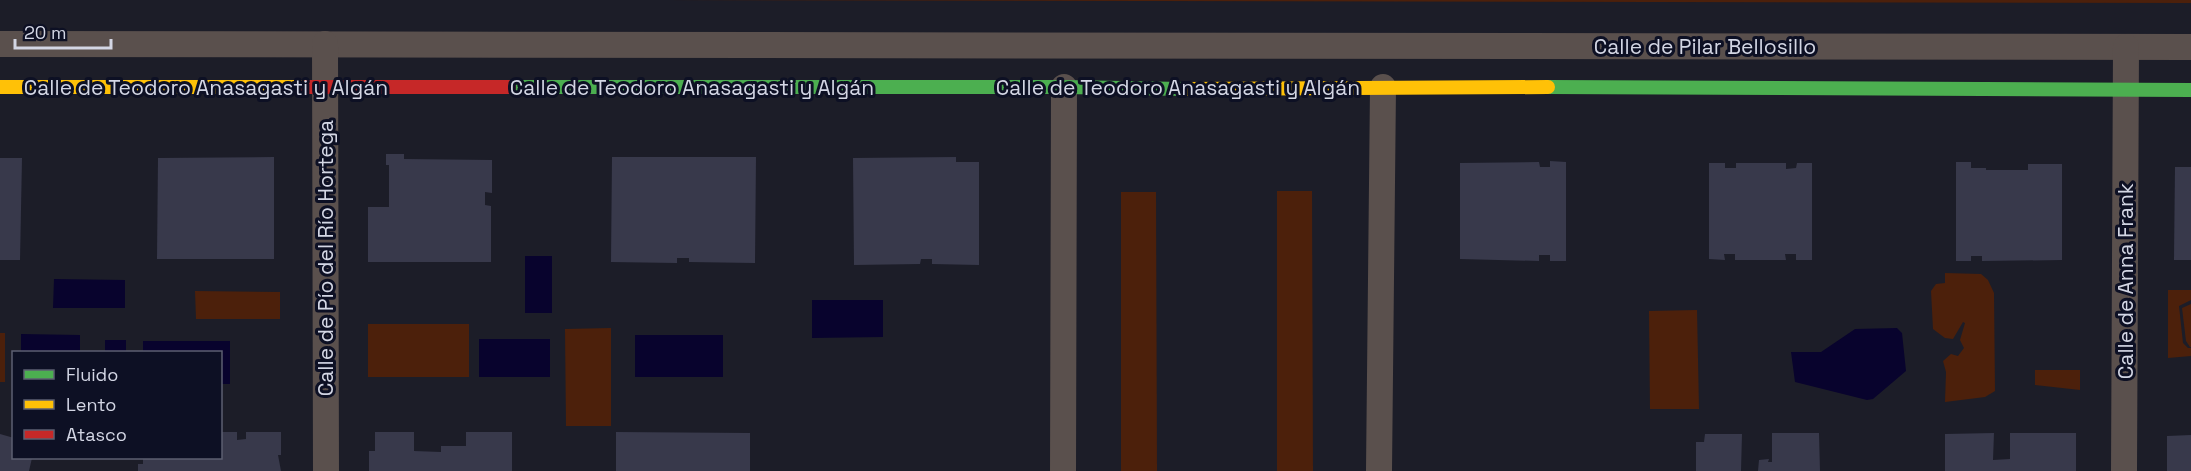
<svg xmlns="http://www.w3.org/2000/svg" width="2191" height="471" font-family="'Space Grotesk',sans-serif">
<rect width="100%" height="100%" fill="#1c1d28"/>
<g fill="#4c200b">
<path d="M663 0H2191V3Z"/>
<path d="M1277 191H1312L1313 471H1277Z"/>
<path d="M1121 192H1156L1157 471H1121Z"/>
<path d="M1945 273 1981 274 1988 280 1994 293 1995 391 1985 397 1945 402 1946 372 1943 361 1951 354 1958 356 1964 348 1960 340 1965 323 1963 322 1953 339 1945 338 1933 329 1931 291 1936 284 1945 283Z"/>
<path d="M2168 290H2191V300L2179 306 2183 343 2188 348H2191V356L2168 358Z"/>
<path d="M195 291 280 292V319H196Z"/>
<path d="M2191 304V347H2190L2186 341 2182 308Z"/>
<path d="M1697 310 1699 409H1650L1649 311Z"/>
<rect x="368" y="324" width="101" height="53"/>
<path d="M611 328V426H566L565 329Z"/>
<rect x="0" y="333" width="5" height="49"/>
<path d="M2035 370H2080V390L2035 385Z"/>
</g>
<g fill="#08032d">
<rect x="525" y="256" width="27" height="57"/>
<path d="M54 279 125 280V308H53Z"/>
<path d="M812 300H883V337L812 338Z"/>
<path d="M1897 328 1902 333 1906 371 1873 399 1867 400 1795 382 1791 352H1821L1855 329Z"/>
<path d="M21 334 80 335V352H21Z"/>
<rect x="635" y="335" width="88" height="42"/>
<rect x="479" y="339" width="71" height="38"/>
<rect x="105" y="340" width="21" height="12"/>
<path d="M143 341H230V384H221L220 352H143Z"/>
</g>
<g fill="#38394b">
<path d="M386 154H404V159L492 160V193L485 192V205L491 206V262H368V207H389V165H386Z"/>
<path d="M274 157V259H157L158 158Z"/>
<path d="M612 157H756L755 263 689 262V258H677V263L611 262Z"/>
<path d="M956 157V162H979V265L932 264V259H921L920 264 854 265 853 158Z"/>
<path d="M0 158H22L20 260H0Z"/>
<path d="M1550 161 1566 162V261H1550V255H1539V261L1460 259V163L1539 162 1540 167H1550Z"/>
<path d="M1956 162H1971V168H1986V170H2028V164H2062V260L1982 261V256H1971V261H1956Z"/>
<path d="M1709 163H1725V168H1736V163H1786V169L1796 168 1797 163H1812V260H1796V254H1785L1786 260H1735V254H1724L1725 260 1709 259Z"/>
<path d="M2175 167H2191V260H2174Z"/>
<path d="M220 432H237V440L246 439V432H281V455H278L281 471H138V464H143V458H220Z"/>
<path d="M375 432H414V451L441 452V446H466V432H512V471H369V451H375Z"/>
<path d="M616 432 750 433V471H616Z"/>
<path d="M1772 433H1819L1820 471H1758L1759 460 1769 459 1768 462H1772Z"/>
<path d="M1994 433 1993 460 2010 459V433H2076V471H1945V434Z"/>
<path d="M0 434 14 438V458H32L29 471H0Z"/>
<path d="M1705 434H1742L1741 471H1696V442H1704Z"/>
<path d="M2191 435V471H2167V436Z"/>
</g>
<g fill="none" stroke-linecap="round" stroke-linejoin="round">
<g stroke="#5a504d" stroke-width="26">
<path d="M0 44 2191 47"/>
<path d="M325 44 326 471"/>
<path d="M1063 471 1064 87"/>
<path d="M1379 471 1383 87"/>
<path d="M2124 471 2126 47"/>
</g>
<g stroke="#4caf50" stroke-width="14">
<path d="M509 87H1064L1185 89"/>
<path d="M1548 87 2191 90"/>
</g>
<g stroke="#ffc107" stroke-width="14">
<path d="M0 87H306"/>
<path d="M1185 89 1548 87"/>
</g>
<path stroke="#c62828" stroke-width="14" d="M306 87H509"/>
</g>
<g text-anchor="middle" dominant-baseline="central" stroke-width="6" stroke-linejoin="round" paint-order="stroke">
<g font-size="21" fill="#d3d6e4" stroke="#0d1024">
<text x="1705" y="46">Calle de Pilar Bellosillo</text>
<text x="206" y="87">Calle de Teodoro Anasagasti y Algán</text>
<text x="692" y="87">Calle de Teodoro Anasagasti y Algán</text>
<text x="1178" y="87">Calle de Teodoro Anasagasti y Algán</text>
<text transform="translate(325 258) rotate(-90)">Calle de Pío del Río Hortega</text>
<text transform="translate(2125 281) rotate(-90)">Calle de Anna Frank</text>
</g>
</g>
<rect x="12" y="351" width="210" height="108" fill="#0d1024" stroke="#5c5f71" stroke-width="1.5"/>
<rect x="24" y="370" width="30" height="9" fill="#4caf50" stroke="#5c5f71" stroke-width="1.5"/>
<text x="66" y="381" font-size="18" fill="#d3d6e4">Fluido</text>
<rect x="24" y="400" width="30" height="9" fill="#ffc107" stroke="#5c5f71" stroke-width="1.5"/>
<text x="66" y="411" font-size="18" fill="#d3d6e4">Lento</text>
<rect x="24" y="430" width="30" height="9" fill="#c62828" stroke="#5c5f71" stroke-width="1.5"/>
<text x="66" y="441" font-size="18" fill="#d3d6e4">Atasco</text>
<path d="M15 39v9h96v-9" fill="none" stroke="#d3d6e4" stroke-width="3"/>
<text x="24" y="39" font-size="18" fill="#d3d6e4" stroke="#0d1024" stroke-width="4.5" paint-order="stroke">20 m</text>
</svg>
